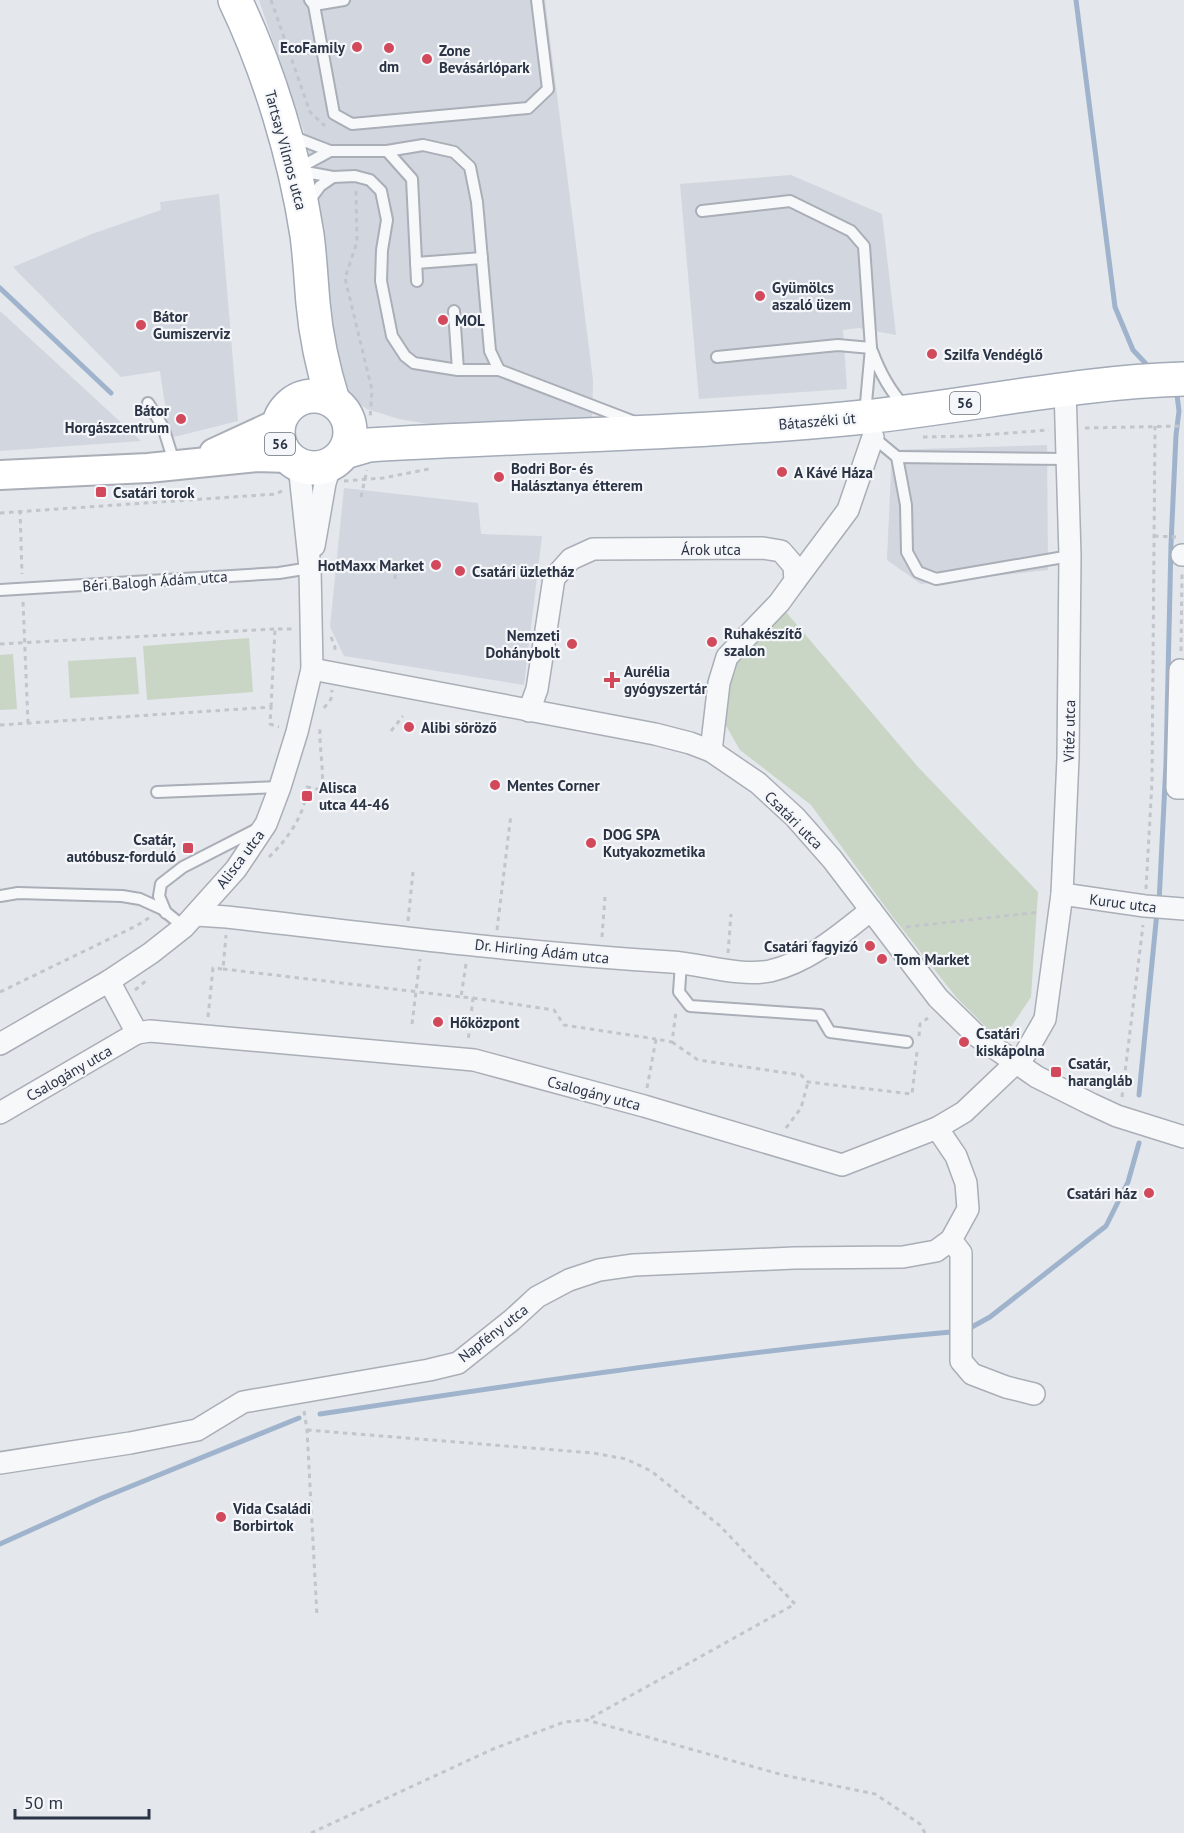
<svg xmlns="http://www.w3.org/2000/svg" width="1184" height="1833" font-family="'PT Sans',sans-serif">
<rect width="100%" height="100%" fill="#e4e7ec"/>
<g fill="#d2d6de">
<path d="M259 0H545L593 380 592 420 481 427 428 424 399 419 367 409 345 395 332 362V314L319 203 304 132Z"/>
<path d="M791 175 882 214 896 335 858 328 843 330 847 389 699 399 680 184Z"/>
<path d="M219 194 238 421 170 438 160 371 121 377 13 267 92 234 161 210 160 202Z"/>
<path d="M0 311 141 441 0 451Z"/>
<path d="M1047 445 1048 570 921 584 887 560 892 450Z"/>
<path d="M344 488 478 503 481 534 542 536 524 685 344 656 330 627Z"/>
</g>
<g fill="#c9d6c5">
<path d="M786 612 918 767 1038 892 1031 997 1001 1042 956 997 892 916 811 805 740 750 721 717 737 658Z"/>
<path d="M249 638 253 692 147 700 143 646Z"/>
<path d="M13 654 17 709 0 710V655Z"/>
<path d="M136 657 139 694 70 698 68 661Z"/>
</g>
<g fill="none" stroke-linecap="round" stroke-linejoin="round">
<g stroke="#9fb4cc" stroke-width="5">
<path d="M1076 0 1115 307 1133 350 1149 367"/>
<path d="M0 288 111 393"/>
<path d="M1159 903 1166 763 1171 544 1176 435 1179 411 1177 395"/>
<path d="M1139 1095 1157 912"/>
<path d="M970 1328 990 1317 1106 1226 1128 1182 1139 1143"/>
<path d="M320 1414C530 1382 739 1351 951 1332"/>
<path d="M0 1544 102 1498 299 1418"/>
</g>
<defs>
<g id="lane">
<path d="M310 0 314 5 344 0"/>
<path d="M314 5 334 114 352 124 528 108 548 89 537 0"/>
<path d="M293 133 299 139 330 151"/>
<path d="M387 151 423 145 454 152 470 167 477 202 490 351 499 370"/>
<path d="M297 169 330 151H387L412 179 417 281"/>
<path d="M300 171 333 177 355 176 370 180 381 191 387 220 382 250 381 281 392 336 405 356 414 363 458 370H499L632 421"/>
<path d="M307 204 320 186 333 177"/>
<path d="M702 211 790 201 851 231 864 246 871 348 865 414"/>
<path d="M416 263 482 258"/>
<path d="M454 311 458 370"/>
<path d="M872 351C880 373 889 390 905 407"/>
<path d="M717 357 838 345 871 348"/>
<path d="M148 403 163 427 175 465"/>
<path d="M873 437 897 457 906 505 907 552 918 572 936 579 1070 556"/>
<path d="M897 457 1067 459"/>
<path d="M0 590 279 573 310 568"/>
<path d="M157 792 280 787"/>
<path d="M0 896 18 893 122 896 140 899 162 909 184 927"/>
<path d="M166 913 159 896 161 884 183 867 259 828"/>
<path d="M681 963 679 992 690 1006 820 1015 830 1032 907 1042"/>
</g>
<g id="street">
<path d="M314 546 325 483 331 464"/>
<path d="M1182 555H1184"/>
<path d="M795 581 848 510 873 437"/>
<path d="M312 669 655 734 690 743 711 751 758 783 795 817 832 859 938 998 977 1036 1037 1077 1091 1104 1117 1116 1184 1137"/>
<path d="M1180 670 1177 788H1184"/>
<path d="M529 711 537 689 554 578 571 559 593 549 763 548 781 551 794 566 795 581 779 603 727 657 719 683 711 751"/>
<path d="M1062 894 1145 906 1184 909"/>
<path d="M196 915 227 917C375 934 523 953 671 962 703 964 739 977 770 971 809 962 841 934 871 910"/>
<path d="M109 981 137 1033 150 1031 474 1060 644 1106 842 1165 937 1128 964 1112 1025 1054 1045 1019 1062 894 1068 758 1070 556 1065 388"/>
<path d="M0 1044 109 981 151 953 184 927 236 869 266 824 280 787 297 732 312 669 310 568 299 465"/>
<path d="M0 1113 137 1033"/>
<path d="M951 1240 961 1253V1361L972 1374 1006 1387 1034 1394"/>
<path d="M0 1463 130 1443 197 1430 243 1402 429 1370 458 1363 512 1320 537 1297 569 1280 599 1270 634 1265 794 1258 903 1257 936 1251 951 1240 968 1209 966 1183 956 1156 937 1128"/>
</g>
<g id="secondary">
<path d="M214 453 279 423"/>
<path d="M0 475 148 468 257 457 289 458"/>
</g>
<g id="primary">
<path d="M235 0C269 71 295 157 307 235 310 258 311 280 313 303 316 337 323 369 333 401"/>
<circle cx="314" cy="432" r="36"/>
<path d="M345 452 369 445C534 435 699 434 864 417 971 406 1076 382 1184 379"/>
</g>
</defs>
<use href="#lane" stroke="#a9aeb7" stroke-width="14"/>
<use href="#street" stroke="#a9aeb7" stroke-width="24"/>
<use href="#secondary" stroke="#a9aeb7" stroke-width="32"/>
<use href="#primary" stroke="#a3abb8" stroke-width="36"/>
<g stroke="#c2c5cb" stroke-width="3" stroke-dasharray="4.5 4.5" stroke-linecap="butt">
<path d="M271 0 310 112 325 126"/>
<path d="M356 191 357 242 345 278 372 390 370 419"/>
<path d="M1085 428 1184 426"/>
<path d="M923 437 970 436 1049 430"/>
<path d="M344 481 383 478 429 469"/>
<path d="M361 497 367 470"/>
<path d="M20 510 22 574"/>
<path d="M0 513 276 494 282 491"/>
<path d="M1154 536 1176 537"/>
<path d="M395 579 396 564"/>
<path d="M23 602 28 723"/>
<path d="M331 637 335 647V654"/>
<path d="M0 644 275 629"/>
<path d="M1181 651 1182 573"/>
<path d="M271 707 275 629H294"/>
<path d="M324 708 331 699 332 690"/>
<path d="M0 725 271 707 270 724 279 727"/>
<path d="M391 731 403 716"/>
<path d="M269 857C287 840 306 814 307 787L322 790C324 768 319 747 320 726"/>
<path d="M1146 889 1152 782 1155 426"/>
<path d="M408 921 413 872"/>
<path d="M906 927 1040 912"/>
<path d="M497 930 511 814"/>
<path d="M602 937 605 897"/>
<path d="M728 953 731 914"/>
<path d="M466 964 461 997 473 998 468 1042"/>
<path d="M223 969 461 997"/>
<path d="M135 990 148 979"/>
<path d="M0 992 136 926 149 918"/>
<path d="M473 998 554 1010 564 1025 656 1039"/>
<path d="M208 1017 213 968 223 969 226 935"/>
<path d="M412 1024 420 959"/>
<path d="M919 1036 920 1024 928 1018"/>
<path d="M672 1042 698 1060 801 1075 808 1082 912 1094 917 1052"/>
<path d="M647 1088 656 1039 672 1042 676 1012"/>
<path d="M1122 1097 1143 925"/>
<path d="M786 1128 801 1108 808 1082"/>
<path d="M304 1411 307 1430 317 1616"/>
<path d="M307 1430 593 1453 626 1459 651 1471 719 1525 795 1604 587 1720"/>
<path d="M311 1833 493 1749 564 1722 587 1720 783 1775 875 1794 920 1824 925 1833"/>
</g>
<use href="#lane" stroke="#f7f8fa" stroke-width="10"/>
<use href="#street" stroke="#f7f8fa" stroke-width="21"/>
<use href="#secondary" stroke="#fff" stroke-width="28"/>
<use href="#primary" stroke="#fff" stroke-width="33"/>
</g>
<g fill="#d1495b" stroke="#f4f6f9" stroke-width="2">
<circle cx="357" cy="47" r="6"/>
<circle cx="389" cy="48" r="6"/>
<circle cx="427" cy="59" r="6"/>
<circle cx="760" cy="296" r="6"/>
<circle cx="443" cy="320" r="6"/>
<circle cx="141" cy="325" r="6"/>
<circle cx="932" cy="354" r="6"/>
<circle cx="181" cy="419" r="6"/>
<circle cx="782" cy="472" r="6"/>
<circle cx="499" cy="477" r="6"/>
<rect x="95" y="486" width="12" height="12" rx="3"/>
<circle cx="436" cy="565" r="6"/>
<circle cx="460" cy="571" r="6"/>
<circle cx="712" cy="642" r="6"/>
<circle cx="572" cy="644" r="6"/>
<path d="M609 671h6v6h6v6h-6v6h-6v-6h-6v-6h6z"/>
<circle cx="409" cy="727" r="6"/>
<circle cx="495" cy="785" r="6"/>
<rect x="301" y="790" width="12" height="12" rx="3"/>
<circle cx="591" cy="843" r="6"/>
<rect x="182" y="842" width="12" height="12" rx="3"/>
<circle cx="870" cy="946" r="6"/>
<circle cx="882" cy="959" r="6"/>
<circle cx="438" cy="1022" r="6"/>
<circle cx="964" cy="1042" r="6"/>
<rect x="1050" y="1066" width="12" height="12" rx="3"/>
<circle cx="1149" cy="1193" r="6"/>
<circle cx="221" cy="1517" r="6"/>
</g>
<g text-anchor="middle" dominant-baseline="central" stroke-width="4.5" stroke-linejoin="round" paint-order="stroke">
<g fill="#f4f6f9" stroke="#676e7b" stroke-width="1.5">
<rect x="950" y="392" width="30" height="22" rx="4.5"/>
<rect x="265" y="433" width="30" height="22" rx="4.5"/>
</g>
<g font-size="14" font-weight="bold" fill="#2b3445">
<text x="965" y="403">56</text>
<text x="280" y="444">56</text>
</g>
<g font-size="15" font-weight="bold" fill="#2b3445" stroke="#f4f6f9" text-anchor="start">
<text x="345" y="47" text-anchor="end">EcoFamily</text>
<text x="439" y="50">Zone<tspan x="439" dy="17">Bevásárlópark</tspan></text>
<text x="389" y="66" text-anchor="middle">dm</text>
<text x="772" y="287">Gyümölcs<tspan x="772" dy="17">aszaló üzem</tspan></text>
<text x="153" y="316">Bátor<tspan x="153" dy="17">Gumiszerviz</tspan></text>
<text x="455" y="320">MOL</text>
<text x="944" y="354">Szilfa Vendéglő</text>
<text x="169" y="410" text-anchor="end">Bátor<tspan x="169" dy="17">Horgászcentrum</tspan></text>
<text x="511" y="468">Bodri Bor- és<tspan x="511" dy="17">Halásztanya étterem</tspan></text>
<text x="794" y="472">A Kávé Háza</text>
<text x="113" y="492">Csatári torok</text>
<text x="424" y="565" text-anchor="end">HotMaxx Market</text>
<text x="472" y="571">Csatári üzletház</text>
<text x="724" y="633">Ruhakészítő<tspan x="724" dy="17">szalon</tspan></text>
<text x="560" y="635" text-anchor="end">Nemzeti<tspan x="560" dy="17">Dohánybolt</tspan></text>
<text x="624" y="671">Aurélia<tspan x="624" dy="17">gyógyszertár</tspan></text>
<text x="421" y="727">Alibi söröző</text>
<text x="507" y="785">Mentes Corner</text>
<text x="319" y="787">Alisca<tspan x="319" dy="17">utca 44-46</tspan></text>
<text x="603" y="834">DOG SPA<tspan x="603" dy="17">Kutyakozmetika</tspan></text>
<text x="176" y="839" text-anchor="end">Csatár,<tspan x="176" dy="17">autóbusz-forduló</tspan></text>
<text x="858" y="946" text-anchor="end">Csatári fagyizó</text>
<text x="894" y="959">Tom Market</text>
<text x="450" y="1022">Hőközpont</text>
<text x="976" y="1033">Csatári<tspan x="976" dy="17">kiskápolna</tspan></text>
<text x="1068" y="1063">Csatár,<tspan x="1068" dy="17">harangláb</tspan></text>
<text x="1137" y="1193" text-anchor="end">Csatári ház</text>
<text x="233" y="1508">Vida Családi<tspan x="233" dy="17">Borbirtok</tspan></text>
</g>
<g font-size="15" fill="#2b3445" stroke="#f4f6f9">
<text transform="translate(286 150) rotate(75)">Tartsay Vilmos utca</text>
<text transform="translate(817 421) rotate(-5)">Bátaszéki út</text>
<text x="711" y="549">Árok utca</text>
<text transform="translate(155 581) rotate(-4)">Béri Balogh Ádám utca</text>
<text transform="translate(1069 731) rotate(-89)">Vitéz utca</text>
<text transform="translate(794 820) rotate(45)">Csatári utca</text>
<text transform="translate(240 859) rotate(-53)">Alisca utca</text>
<text transform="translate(1123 903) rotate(7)">Kuruc utca</text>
<text transform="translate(542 951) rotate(6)">Dr. Hirling Ádám utca</text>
<text transform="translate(69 1073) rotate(-30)">Csalogány utca</text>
<text transform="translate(594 1093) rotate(15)">Csalogány utca</text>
<text transform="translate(493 1333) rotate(-38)">Napfény utca</text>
</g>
</g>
<path d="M15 1809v9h134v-9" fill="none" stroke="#2b3445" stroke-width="3"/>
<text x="24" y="1809" font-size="18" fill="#2b3445" stroke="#f4f6f9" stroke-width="4.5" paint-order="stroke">50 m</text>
</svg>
